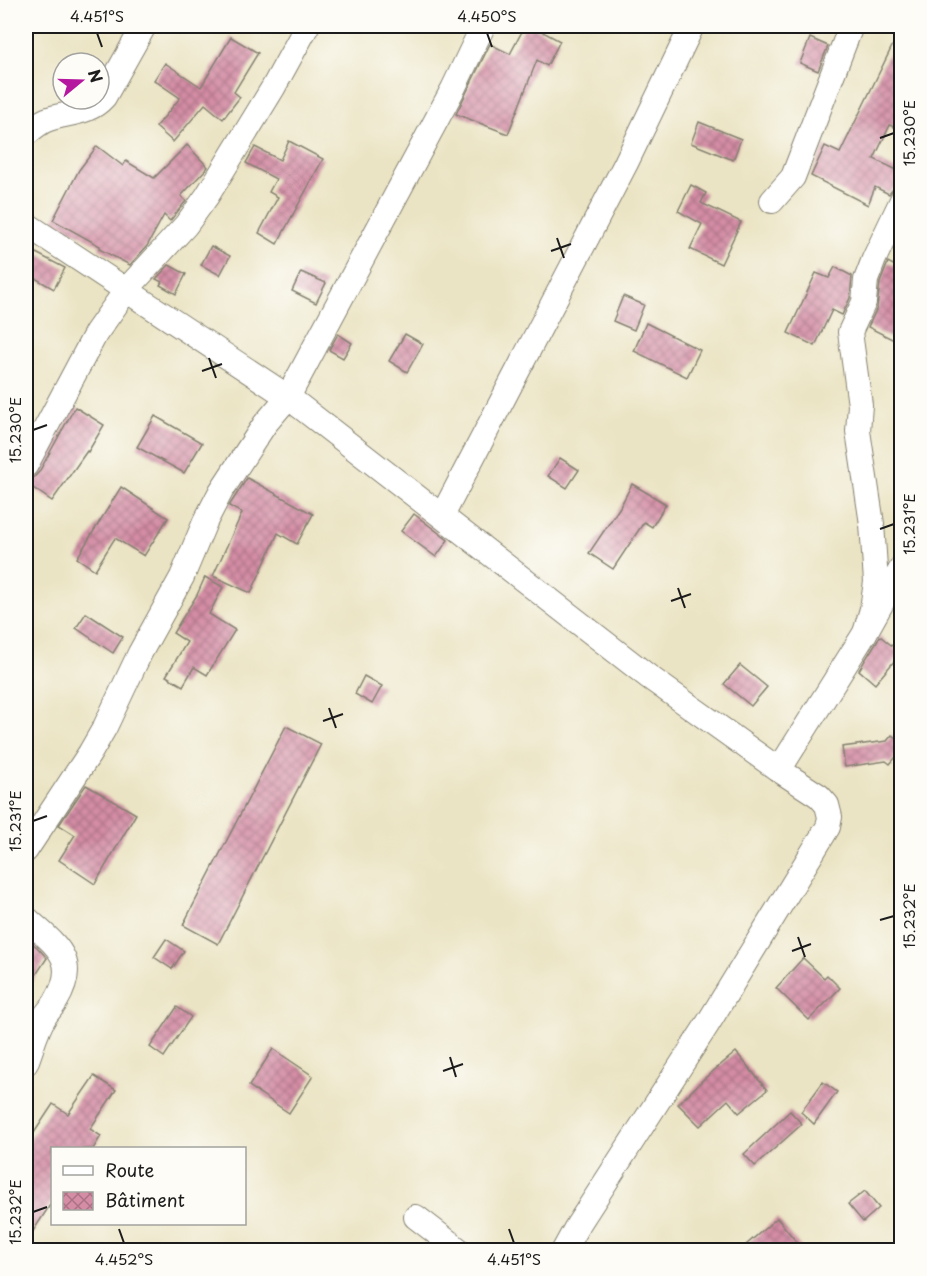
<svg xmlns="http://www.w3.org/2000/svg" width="927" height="1276" font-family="'Playpen Sans',sans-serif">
<defs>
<pattern id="building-cross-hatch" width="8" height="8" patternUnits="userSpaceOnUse" patternTransform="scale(1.5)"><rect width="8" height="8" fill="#d48da5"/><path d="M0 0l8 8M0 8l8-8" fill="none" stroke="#ab7286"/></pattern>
</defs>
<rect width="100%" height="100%" fill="#fdfcf7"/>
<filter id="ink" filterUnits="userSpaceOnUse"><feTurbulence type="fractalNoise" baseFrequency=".0167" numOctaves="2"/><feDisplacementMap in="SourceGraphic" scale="12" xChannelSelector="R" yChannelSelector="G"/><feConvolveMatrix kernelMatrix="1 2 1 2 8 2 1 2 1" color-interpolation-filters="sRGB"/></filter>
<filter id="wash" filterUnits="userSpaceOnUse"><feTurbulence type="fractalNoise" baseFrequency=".008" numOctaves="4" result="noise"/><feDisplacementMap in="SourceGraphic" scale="24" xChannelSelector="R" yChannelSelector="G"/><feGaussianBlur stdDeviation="1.35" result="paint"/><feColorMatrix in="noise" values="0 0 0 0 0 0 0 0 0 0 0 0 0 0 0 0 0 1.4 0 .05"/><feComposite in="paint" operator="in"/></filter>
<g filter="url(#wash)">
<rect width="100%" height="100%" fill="#ebe4c4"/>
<g id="blocks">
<g fill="url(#building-cross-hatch)">
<path d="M525 26H532L560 41 547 66 537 60 508 134 456 114 490 44 510 54Z"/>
<path d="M902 26V131L890 125 874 159 901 172V186L894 188 889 194 875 187 868 205 811 176 825 146 840 153Z"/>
<path d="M231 37 258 53 234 92 240 97 223 119 205 104 173 142 156 127 180 98 154 80 165 63 201 87Z"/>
<path d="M810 38 828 46 818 71 800 63Z"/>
<path d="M699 122 741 139 733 160 691 143Z"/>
<path d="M289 141 323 159 277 244 259 233 278 197 269 192 276 179 246 163 255 147 280 160Z"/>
<path d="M187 145 208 167 181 196 186 201 170 221 164 215 147 246 130 265 99 249 100 246 53 220 79 170 97 146 123 166 126 161 154 178Z"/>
<path d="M691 185 706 193 701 203 741 222 721 264 690 249 702 224 678 211Z"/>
<path d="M211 246 230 256 220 275 201 265Z"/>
<path d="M902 252V344L868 327 877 308 880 283 887 265 888 262 893 265Z"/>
<path d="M36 253 65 268 54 289 26 273Z"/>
<path d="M169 265 186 274 176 294 160 285 162 282 156 279Z"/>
<path d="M835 267 852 276 850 298 842 315 832 310 815 346 788 333 816 273 829 278Z"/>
<path d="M301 272 326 283 316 303 292 291Z"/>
<path d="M623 296 644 305 634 330 613 321Z"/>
<path d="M646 323 700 350 687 377 634 351Z"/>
<path d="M338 334 352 343 343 358 329 350Z"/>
<path d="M405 334 423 344 407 372 389 361Z"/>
<path d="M75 407 104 425 88 452 87 451 52 501 26 483V480L34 477 39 472Z"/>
<path d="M155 416 202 443 184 473 137 447Z"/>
<path d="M560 458 579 470 567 488 548 476Z"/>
<path d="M247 478 313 514 297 544 278 533 251 593 213 576 242 513 229 506Z"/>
<path d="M632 484 666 504 652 527 644 522 613 569 589 553 620 507Z"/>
<path d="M121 487 168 518 144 556 115 538 95 570 77 558Z"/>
<path d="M414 514 448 540 436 557 401 531Z"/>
<path d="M205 577 223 587 209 614 235 630 207 675 194 667 183 686 166 676 187 642 173 633 197 595Z"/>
<path d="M86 613 123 637 113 653 76 628Z"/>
<path d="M880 636 901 653 875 684 859 670Z"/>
<path d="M740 665 767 687 751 706 724 684Z"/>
<path d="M364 676 382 686 372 704 355 694Z"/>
<path d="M286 726 321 744 218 944 183 925Z"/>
<path d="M892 735 902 743V750L890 764 886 761 845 767 842 747 887 741Z"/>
<path d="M86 785 136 814 95 884 59 860 75 835 59 825Z"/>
<path d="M26 939 37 947 47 958 26 990Z"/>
<path d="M166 939 184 951 172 969 154 957Z"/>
<path d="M803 958 824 978 827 975 840 988 809 1020 776 988Z"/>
<path d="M177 1007 191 1017 164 1057 150 1047Z"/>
<path d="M273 1049 313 1076 289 1113 249 1086Z"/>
<path d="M736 1052 767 1090 739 1113 728 1100 700 1126 678 1104 705 1078Z"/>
<path d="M94 1076 116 1090 90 1129 101 1136 93 1149H52V1202L26 1242V1145L53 1104 68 1114Z"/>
<path d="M823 1082 837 1092 814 1124 801 1112Z"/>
<path d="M790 1111 802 1124 755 1166 744 1154Z"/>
<path d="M865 1191 879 1208 863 1222 848 1204Z"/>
<path d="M777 1218 804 1251H739Z"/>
</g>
</g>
</g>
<g filter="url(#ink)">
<use href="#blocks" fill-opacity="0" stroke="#848070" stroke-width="1.5"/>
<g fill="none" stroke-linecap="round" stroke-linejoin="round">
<defs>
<g id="street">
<path d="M26 134C32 129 39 123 46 120 67 112 88 115 104 97L144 26"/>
<path d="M772 201 793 177 851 26"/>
<path d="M26 224 288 397 649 677 779 770 819 796 827 805 830 817 828 827 707 1025 576 1228 564 1250"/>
<path d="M26 465 96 333 127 289 186 225 207 196 273 88 307 26"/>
<path d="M442 516 626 163 692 26"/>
<path d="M865 633 872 609 876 582 872 524 858 431 860 405 850 332 864 302 866 280 874 259 902 200"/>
<path d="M779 770 865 633 902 567"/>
<path d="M26 850 90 753 105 727 140 653 182 577 205 522 221 491 265 424 288 397 453 89 483 26"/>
<path d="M26 918C55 945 81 959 56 1001 53 1007 48 1011 45 1016 36 1030 32 1048 26 1063"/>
<path d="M416 1217 459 1250"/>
</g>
</defs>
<use href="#street" stroke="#848070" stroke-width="26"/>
<use href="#street" stroke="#fff" stroke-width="24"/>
</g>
</g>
<path fill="none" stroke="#1c1c1c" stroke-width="2" d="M97 33 102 47M487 33 492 47M880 138 894 133M557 238 564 258M551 251 571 244M209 358 216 378M202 371 222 364M33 430 47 425M880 529 894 524M678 588 685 608M671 601 691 594M329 708 336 728M323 721 343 714M33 821 47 816M880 920 894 916M798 937 805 957M792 951 811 944M450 1057 456 1077M443 1071 463 1064M33 1212 47 1207M119 1229 124 1243M509 1229 514 1243"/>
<rect width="927" height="1276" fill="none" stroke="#fdfcf7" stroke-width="66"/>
<rect x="51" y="1147" width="195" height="78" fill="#fdfcf7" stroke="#a3a29f" stroke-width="1.5"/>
<rect x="63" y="1166" width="30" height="9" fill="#ffffff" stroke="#a3a29f" stroke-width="1.5"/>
<text x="105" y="1177" font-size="18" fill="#1c1c1c">Route</text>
<rect x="63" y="1192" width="30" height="18" fill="url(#building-cross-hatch)" stroke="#a3a29f" stroke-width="1.5"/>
<text x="105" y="1207" font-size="18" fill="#1c1c1c">Bâtiment</text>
<g transform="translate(81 81) rotate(71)"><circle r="28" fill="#fdfcf7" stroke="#a3a29f" stroke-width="1.5"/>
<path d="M0-4.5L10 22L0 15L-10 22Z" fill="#b5179e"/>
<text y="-9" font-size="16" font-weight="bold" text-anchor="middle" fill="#1c1c1c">N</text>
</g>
<rect x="33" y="33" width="861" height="1210" fill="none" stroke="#1c1c1c" stroke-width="2"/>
<g font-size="15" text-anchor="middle" fill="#1c1c1c">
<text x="97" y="22">4.451°S</text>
<text x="487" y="22">4.450°S</text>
<text transform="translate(910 133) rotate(-90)" y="5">15.230°E</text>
<text transform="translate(16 430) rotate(-90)" y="5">15.230°E</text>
<text transform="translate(910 524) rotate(-90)" y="5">15.231°E</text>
<text transform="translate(16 821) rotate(-90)" y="5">15.231°E</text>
<text transform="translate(910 916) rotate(-90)" y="5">15.232°E</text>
<text transform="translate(16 1212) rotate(-90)" y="5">15.232°E</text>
<text x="124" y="1265">4.452°S</text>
<text x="514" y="1265">4.451°S</text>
</g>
</svg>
